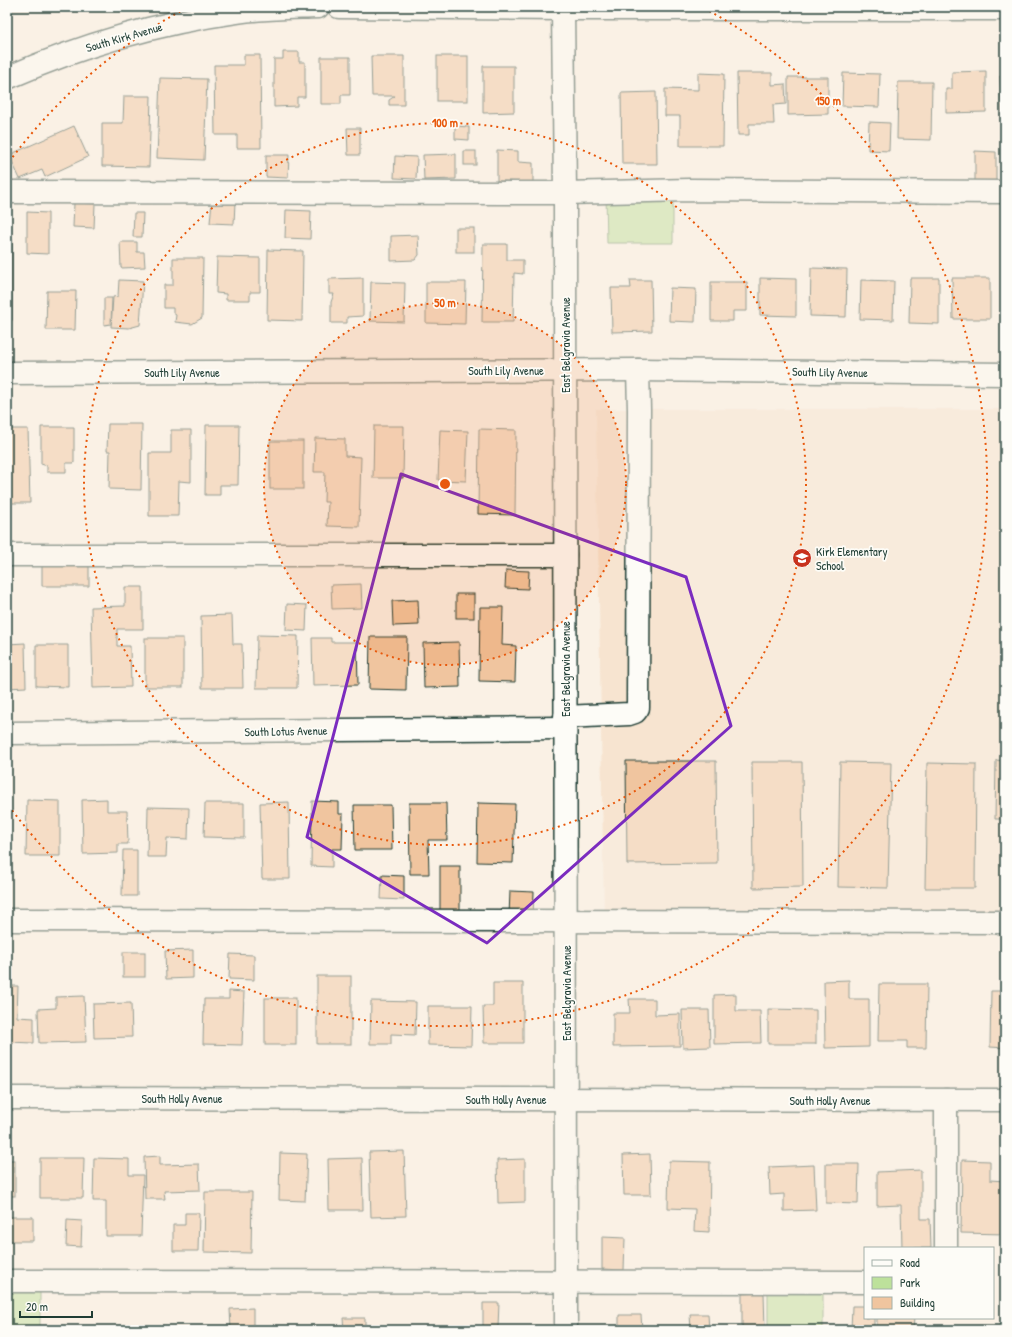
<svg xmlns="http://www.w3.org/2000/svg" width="1012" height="1337" font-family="'Patrick Hand',sans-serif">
<rect width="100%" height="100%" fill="#faf1e5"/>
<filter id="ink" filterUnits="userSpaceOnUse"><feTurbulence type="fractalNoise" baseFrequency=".025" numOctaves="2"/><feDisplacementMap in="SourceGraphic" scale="8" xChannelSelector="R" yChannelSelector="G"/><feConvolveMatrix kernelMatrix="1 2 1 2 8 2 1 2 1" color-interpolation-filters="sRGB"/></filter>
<g filter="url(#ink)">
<path fill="#f7e4d0" d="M596 409H1005V914L604 916Z"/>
<g fill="#bde19b" stroke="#6e8f68">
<path d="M606 196H673V243H607Z"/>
<rect x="7" y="1291" width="33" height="39"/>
<rect x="768" y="1293" width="55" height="37"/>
</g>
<g fill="#f0c59f" stroke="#1f3d34">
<path d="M283 52H299V62H305V97H297V106L274 107V59H283Z"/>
<path d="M244 55H260L261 148H237V135H215L214 65H244Z"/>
<path d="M371 56H404V105H389V100L395 96H372Z"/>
<rect x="437" y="56" width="31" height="45"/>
<path d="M321 57H350V95H341V104H321Z"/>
<path d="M483 66H514V112L483 113Z"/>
<path d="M986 71V112L946 113V89H952V72Z"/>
<path d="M698 73 724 74 723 146H680V116H665V89L698 90Z"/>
<path d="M737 73H772V85L785 84 786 104 773 105 774 124H749V135H738Z"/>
<path d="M843 73 880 74 879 107 842 106Z"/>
<path d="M1000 76H1005V124H1002Z"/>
<path d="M788 77H828V114L788 115Z"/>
<path d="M160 78 207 79 204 160 157 158Z"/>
<path d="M898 82H932L931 140 897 139Z"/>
<path d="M656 92 657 164H622L621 93Z"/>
<path d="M124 96H151L149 167 102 166V123H123Z"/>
<path d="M869 122 890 123 889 151 868 150Z"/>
<path d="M74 126 88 157 45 177 42 170 20 179 9 155Z"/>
<path d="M455 126 469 127V140L455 139Z"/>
<path d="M347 128H360V155H348Z"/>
<path d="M497 150 518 151V162L533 163V182L497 181Z"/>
<rect x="464" y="151" width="12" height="14"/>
<path d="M975 151 996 152V184L975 183Z"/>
<path d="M456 154V179L424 180 423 155Z"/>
<path d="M266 155H289L288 178 266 177Z"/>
<path d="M395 156 417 157 416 179 394 178Z"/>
<path d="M212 201 235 202 234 224 210 223Z"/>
<path d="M74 203 95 204 94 228 73 227Z"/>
<path d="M286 210 311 211 310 239 285 238Z"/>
<path d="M27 212 48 213V254L27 253Z"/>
<path d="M134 213H143L142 237H133Z"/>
<rect x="456" y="228" width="18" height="24"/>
<path d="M418 235 419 255 415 260 391 261V236Z"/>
<rect x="7" y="240" width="5" height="80"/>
<path d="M120 242H137V252H144L145 267 121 268Z"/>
<path d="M483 244H507V260H523V274L514 273 513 322H482Z"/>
<path d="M268 250 303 251 302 321 267 320Z"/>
<path d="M217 257 260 258V292H250V300H226V294L216 293Z"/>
<path d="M173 258H203L202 318 192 324 175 322 176 315 173 313V308H164V285H173Z"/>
<path d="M811 268 847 269 846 317 810 316Z"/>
<path d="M363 278V316L347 317V323H331V302L334 294H329V279Z"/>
<path d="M760 278 796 279V316L760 315Z"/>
<path d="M910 278H939V324L909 323Z"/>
<path d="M952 278H990V319H953Z"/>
<path d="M119 280 143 281 140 325 129 328 111 327 113 297 118 296Z"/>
<path d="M630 280H651L652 331 612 332 611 288H631Z"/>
<path d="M861 280 894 281 893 320 860 319Z"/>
<path d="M371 282 405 283 404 322 370 321Z"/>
<path d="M426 282H466L465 324 426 323Z"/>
<path d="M711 282H747V311H733V321H711Z"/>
<path d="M670 288 696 289 695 322 669 321Z"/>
<path d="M47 291H76L75 330H46Z"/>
<path d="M104 298H112L111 324 104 325Z"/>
<path d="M108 424H142L141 490 109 489 110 451H107Z"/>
<path d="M206 425H239L238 485H220V495H205Z"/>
<path d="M374 426H404L403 478H373Z"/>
<path d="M41 427H74V463H66V472H47V466L41 464Z"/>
<path d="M7 429H28L30 503H7Z"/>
<path d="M479 429 516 430 515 515 478 514Z"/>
<path d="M171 430H191V482L179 481 178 516H149V453H171Z"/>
<path d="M440 430 468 431 466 481 438 480Z"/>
<path d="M315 438 345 439V456L361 457 359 527 327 526 328 502H324L325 472H314Z"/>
<rect x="270" y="441" width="33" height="48"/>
<path d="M42 565 89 566V586H42Z"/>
<path d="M506 570 529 571 528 589 505 588Z"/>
<path d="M361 584 362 608 332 609 331 585Z"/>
<path d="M125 587H143V629H117V646H130L131 687 93 688 91 607 125 606Z"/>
<rect x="456" y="594" width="18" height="24"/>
<path d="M418 600 419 625 393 626 392 601Z"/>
<path d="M287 604 307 605 306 631 286 630Z"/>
<path d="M480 607H503L502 645 516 646 515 682 479 681Z"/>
<path d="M232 615 233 644H242L243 688H202L201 616Z"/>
<path d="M257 635 298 636 297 688H256Z"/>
<path d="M370 637H407L406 690 369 689Z"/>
<rect x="145" y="638" width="38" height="49"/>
<path d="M312 638H331V642H357L358 685 313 686Z"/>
<path d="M459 642 460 687 424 688 423 643Z"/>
<path d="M25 643 26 687 7 688V644Z"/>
<path d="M36 645H68V687L36 686Z"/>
<path d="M996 760 1005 761V819H995Z"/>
<path d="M626 761H716L717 863 627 864Z"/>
<path d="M752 762H802L803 887 753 888Z"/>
<path d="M840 762 891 763 888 888 838 887Z"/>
<path d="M927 763 976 764 975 888H925Z"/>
<path d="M107 799V811H127L128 844H118V853L83 854 82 800Z"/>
<path d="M27 800 60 801V856H26Z"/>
<path d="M312 801 339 802V814H343L342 849H332V867L311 866Z"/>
<path d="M289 802 290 879H262L260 803Z"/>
<path d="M205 803H244V838L204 837Z"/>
<path d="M409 803H446L447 840H428L429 874H410Z"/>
<path d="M478 803 515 804 513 863 477 862Z"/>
<path d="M354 805H391L392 850H355Z"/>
<path d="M148 807 189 808 188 839 167 838 166 857H147Z"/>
<path d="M123 850H137V896H122Z"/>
<rect x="440" y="866" width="20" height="44"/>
<path d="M382 875 404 876V900L381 899Z"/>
<path d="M510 891 534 892 533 916H509Z"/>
<path d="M193 950V978L166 979 165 951Z"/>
<rect x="123" y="952" width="22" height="25"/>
<path d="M230 954 254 955V980L229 979Z"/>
<rect x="317" y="976" width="34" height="68"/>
<path d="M849 980V999H869V1047L825 1048 824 981Z"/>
<path d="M493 983H523V1043H484L483 1006H493Z"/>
<path d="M879 984H927L926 1048H907V1041H878Z"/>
<path d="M7 986H18L17 1017 34 1018V1043L7 1042Z"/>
<path d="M229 991 244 992 242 1045 203 1044 204 999H229Z"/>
<path d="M991 991H1005V1048L990 1047Z"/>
<path d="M736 994V1011H760L761 1043 714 1044V995Z"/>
<path d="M84 996 86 1042 39 1043 38 1009 56 1008V997Z"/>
<rect x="265" y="998" width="31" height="47"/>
<path d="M629 999H655V1015L680 1014V1046L613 1047V1013H630Z"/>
<path d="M371 1001 416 1002 415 1035 391 1034V1044H370Z"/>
<path d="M131 1003 132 1037 94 1038 93 1004Z"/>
<path d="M428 1006H472L471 1046 428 1045Z"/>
<path d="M768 1009 816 1010V1044H768Z"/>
<path d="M682 1010H709L710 1047 683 1048Z"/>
<path d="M404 1151 406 1216 371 1217 369 1152Z"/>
<path d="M280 1153 307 1154 305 1201 279 1200Z"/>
<path d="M650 1154 651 1195H624L623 1155Z"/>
<path d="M160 1156V1165L199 1164 200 1190 164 1191 165 1199H145L144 1157Z"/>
<path d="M40 1158H84L83 1198H40Z"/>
<path d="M94 1158 129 1159V1175H143L141 1236H106V1201H93Z"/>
<path d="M362 1158 363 1210H329L328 1159Z"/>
<path d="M525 1159V1202L498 1203 497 1160Z"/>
<rect x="7" y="1160" width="8" height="36"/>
<path d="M962 1160 990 1161V1180L1005 1181V1234L961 1233Z"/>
<path d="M669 1161 710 1162 709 1232 694 1231 695 1209 668 1208Z"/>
<path d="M826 1164H859L858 1204 826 1203Z"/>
<path d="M814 1165 816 1210 784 1211V1194L770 1195 769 1167Z"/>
<path d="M921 1170V1219H930L931 1248H902L901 1205 877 1206V1172Z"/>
<path d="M205 1192H252L251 1253 204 1252Z"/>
<path d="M185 1213H199L198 1251H173V1225H185Z"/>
<path d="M10 1217H33V1241H9Z"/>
<path d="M67 1220 82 1221 81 1247 66 1246Z"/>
<path d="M602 1237 625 1238 624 1270 602 1269Z"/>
<path d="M764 1293 765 1330H742V1294Z"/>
<path d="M483 1303H499L498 1327H483Z"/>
<path d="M852 1306H865V1318H874V1330H851Z"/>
<path d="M253 1308V1330H231L230 1309Z"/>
<path d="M690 1314H708L709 1330H691Z"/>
<path d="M619 1315H641L642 1330H619Z"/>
<path d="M343 1318H365V1330H344Z"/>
<path d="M877 1318H914L913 1330H877Z"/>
<path d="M939 1326 983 1327V1330H939Z"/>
</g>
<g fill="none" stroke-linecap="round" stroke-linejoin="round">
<defs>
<g id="minor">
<path d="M339 7 563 9H1005"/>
<path d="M563 9 565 193 566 1330"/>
<path d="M7 78C80 46 157 23 236 12 263 8 291 8 318 7"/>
<path d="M7 192 565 193 689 190 1005 192"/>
<path d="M7 373 638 370 1005 374"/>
<path d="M7 555H565"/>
<path d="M565 717 629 714 635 712 638 708 639 410 638 370"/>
<path d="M7 733 565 728"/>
<path d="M7 920 1005 922"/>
<path d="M7 1098 1005 1100"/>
<path d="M946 1100V1248"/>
<path d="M7 1281 865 1282"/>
</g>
</defs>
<use href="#minor" stroke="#1f3d34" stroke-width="25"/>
<use href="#minor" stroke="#fdfcf7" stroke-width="22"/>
</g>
</g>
<path d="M0 0H1012V1337H0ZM401 474 686 577 731 726 487 943 307 837Z" fill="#faf1e5" fill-opacity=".55" fill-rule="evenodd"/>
<path fill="none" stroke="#7b2cbf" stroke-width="3" stroke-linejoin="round" d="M401 474 686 577 731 726 487 943 307 837Z"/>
<circle cx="445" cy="484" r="181" fill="#e8590c" fill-opacity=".12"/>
<g fill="none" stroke="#e8590c" stroke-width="2" stroke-dasharray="2 4">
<circle cx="445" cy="484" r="181"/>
<circle cx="445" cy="484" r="361"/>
<path d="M9 162A542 542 0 0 1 186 8M704 8A542 542 0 1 1 9 806"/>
</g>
<defs>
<symbol id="school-disc" viewBox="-11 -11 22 22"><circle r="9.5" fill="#c8321e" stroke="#fdfcf7"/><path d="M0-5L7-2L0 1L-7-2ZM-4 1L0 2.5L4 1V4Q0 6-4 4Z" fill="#fff"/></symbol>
</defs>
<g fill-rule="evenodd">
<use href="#school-disc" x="791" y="547" width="22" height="22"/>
</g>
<g text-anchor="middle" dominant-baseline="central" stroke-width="3.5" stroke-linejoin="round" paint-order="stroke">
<g font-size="12" fill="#1f3d34" stroke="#fdfcf7">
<text transform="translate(124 37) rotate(-16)">South Kirk Avenue</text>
<text transform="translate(565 345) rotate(-90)">East Belgravia Avenue</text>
<text x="506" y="370">South Lily Avenue</text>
<text x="182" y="372">South Lily Avenue</text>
<text transform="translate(830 372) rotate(1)">South Lily Avenue</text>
<text transform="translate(565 669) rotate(-90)">East Belgravia Avenue</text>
<text transform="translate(286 731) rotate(-1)">South Lotus Avenue</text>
<text transform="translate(566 993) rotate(-90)">East Belgravia Avenue</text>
<text x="182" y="1098">South Holly Avenue</text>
<text x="506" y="1099">South Holly Avenue</text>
<text x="830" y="1100">South Holly Avenue</text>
</g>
<g font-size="12" fill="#1f3d34" stroke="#fdfcf7" text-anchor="start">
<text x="816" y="551">Kirk Elementary<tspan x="816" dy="14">School</tspan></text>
</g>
</g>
<circle cx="445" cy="484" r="6" fill="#e8590c" stroke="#fdfcf7" stroke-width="2"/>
<g font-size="12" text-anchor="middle" font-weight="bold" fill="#e8590c" stroke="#fdfcf7" stroke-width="3.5" stroke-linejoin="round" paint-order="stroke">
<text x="828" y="105">150 m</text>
<text x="445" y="127">100 m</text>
<text x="445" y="307">50 m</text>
</g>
<rect width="1012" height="1337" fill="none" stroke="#fdfcf7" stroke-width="24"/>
<rect x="12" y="12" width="988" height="1313" fill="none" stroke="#1f3d34" stroke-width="1.5" filter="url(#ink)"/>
<rect x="864" y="1247" width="130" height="72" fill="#fdfcf7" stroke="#a4b0a9"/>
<rect x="872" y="1260" width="20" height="6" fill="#fdfcf7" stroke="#a4b0a9"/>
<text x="900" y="1267" font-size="12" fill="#1f3d34">Road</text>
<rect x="872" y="1277" width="20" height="12" fill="#bde19b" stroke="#a4b0a9"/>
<text x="900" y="1287" font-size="12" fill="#1f3d34">Park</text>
<rect x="872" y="1297" width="20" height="12" fill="#f0c59f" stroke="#a4b0a9"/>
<text x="900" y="1307" font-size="12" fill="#1f3d34">Building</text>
<path d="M20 1311v6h72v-6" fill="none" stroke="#1f3d34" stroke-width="2"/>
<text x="26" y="1311" font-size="12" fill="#1f3d34" stroke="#fdfcf7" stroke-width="3" paint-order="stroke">20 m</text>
</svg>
